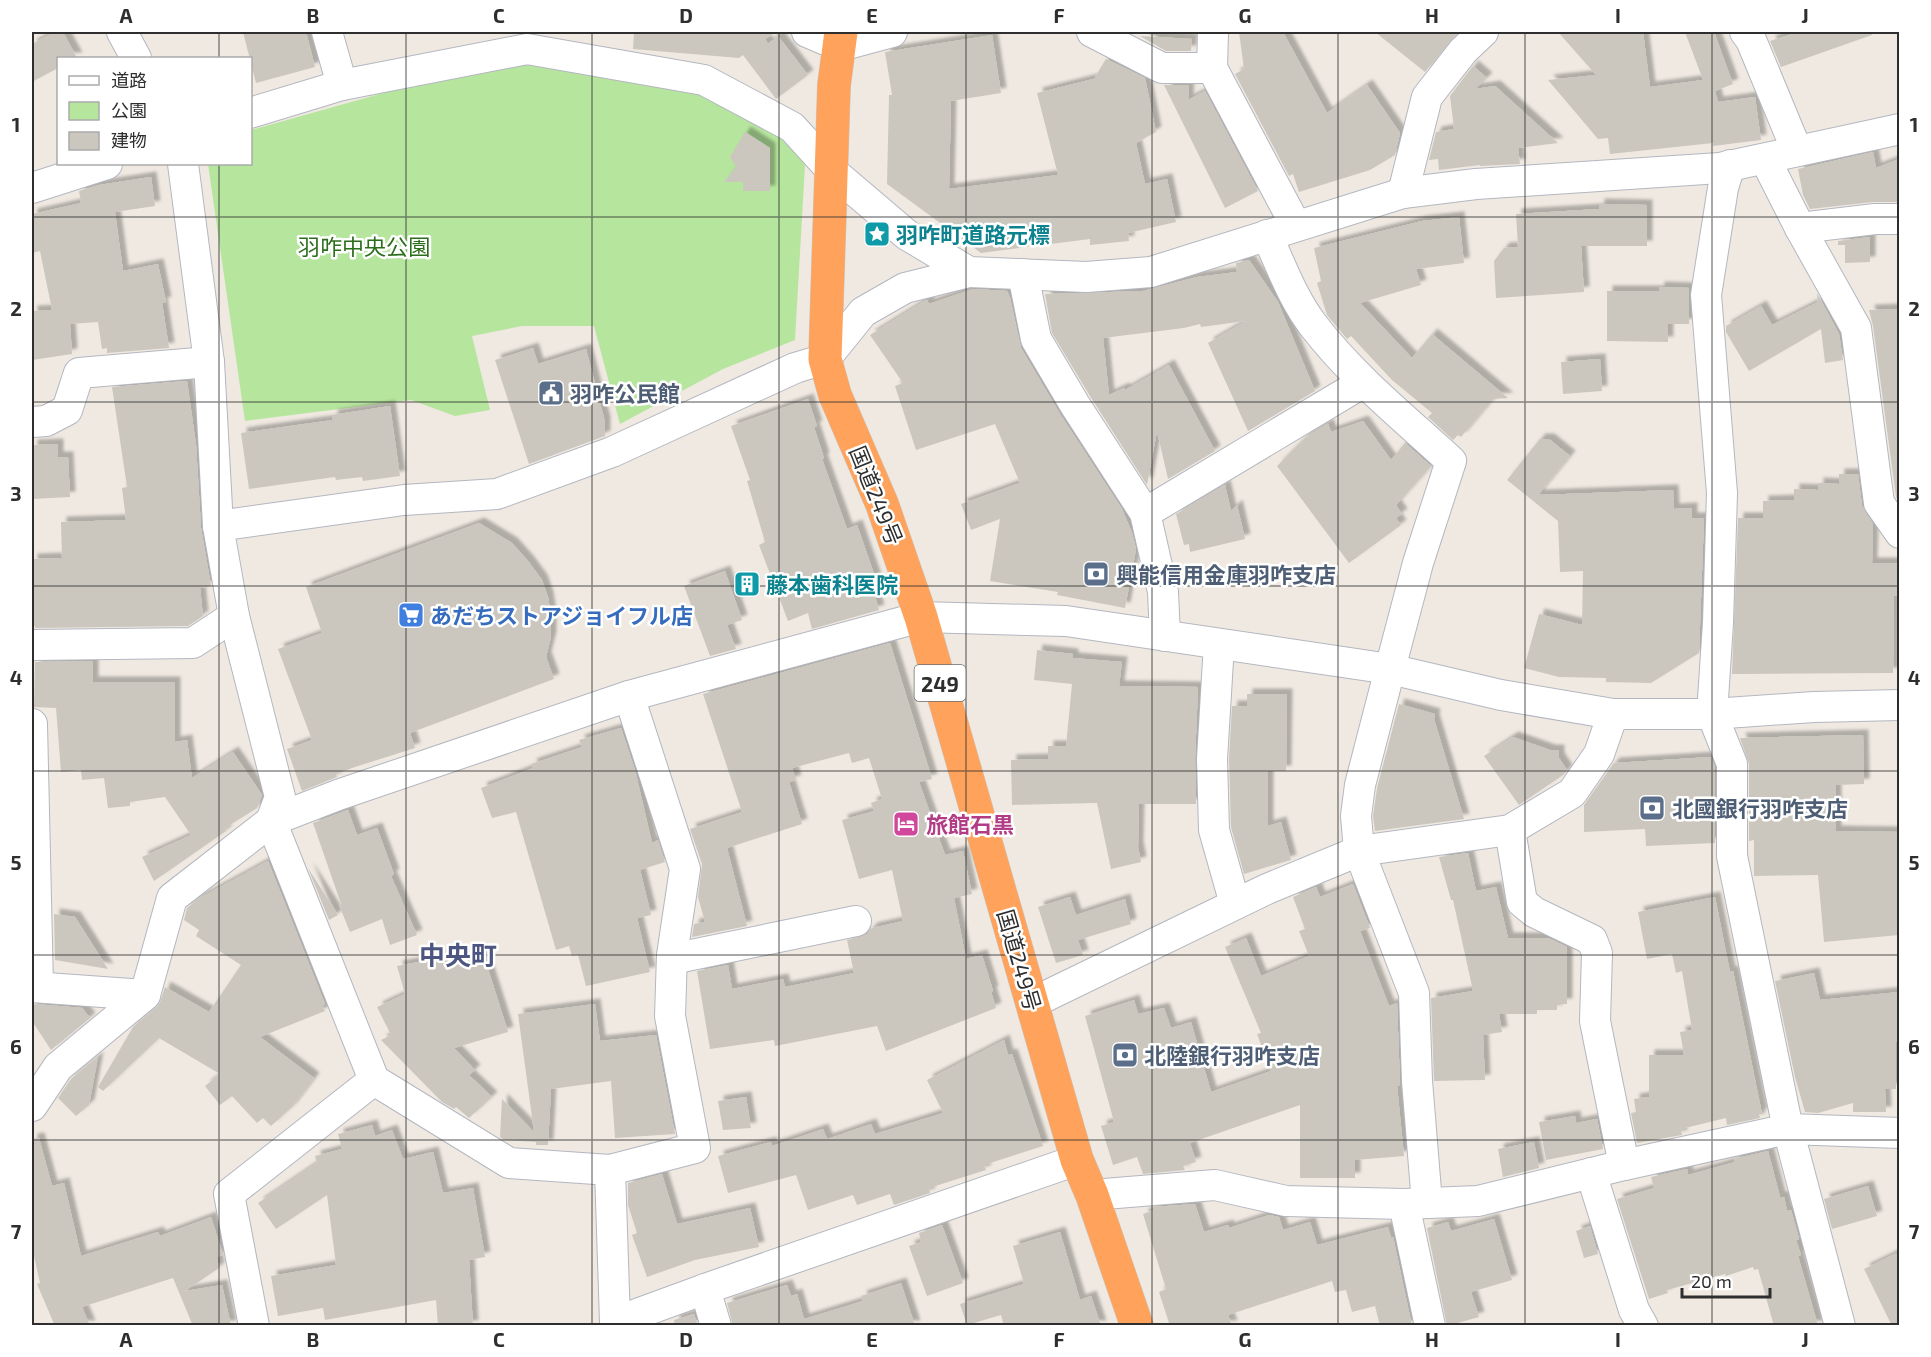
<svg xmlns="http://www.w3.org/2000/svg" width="1931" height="1357" font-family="'Exo 2','Noto Sans JP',sans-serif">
<defs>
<filter id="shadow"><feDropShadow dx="5.5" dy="-5.5" stdDeviation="1.5" flood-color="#0004"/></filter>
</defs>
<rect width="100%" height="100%" fill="#efe9e1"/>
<path fill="#b6e59e" d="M508 58 699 85 773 124 805 165 795 340 723 369 620 424 594 326H522L472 336 490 410 455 416 411 400 245 421 208 164H250L251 130Z"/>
<g fill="#cbc7bf" filter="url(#shadow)">
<path d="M55 32H63L77 58H58V68L32 82V44Z"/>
<path d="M243 32H306L315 67 256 83Z"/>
<path d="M634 32H776L765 39 768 44 778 36 808 75 776 99 743 55 739 58 633 49Z"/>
<path d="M1239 32H1283L1327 113 1367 85 1400 133 1395 155 1370 170 1299 192 1293 174 1289 176 1235 74 1244 69Z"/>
<path d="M1375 32H1458L1425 72Z"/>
<path d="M1558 32H1643L1650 87 1703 80 1685 32H1714L1733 84 1715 91 1718 102 1755 97 1761 140 1713 146V143L1610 154 1608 138 1598 139 1548 80 1596 75Z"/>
<path d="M1798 32H1871L1872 35 1781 67 1770 41Z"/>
<path d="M992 35 1001 93 951 101 949 189 1058 175 1037 93 1097 78 1095 77 1106 59 1145 78 1156 132 1136 143 1145 184 1167 179 1176 222 1128 233 1129 241 1090 245V239L981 253 887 184 889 95H892L885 52Z"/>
<path d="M1140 36 1192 39 1191 51H1166Z"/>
<path d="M1473 66 1487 78 1475 89 1495 86 1558 143 1518 148 1520 164 1480 166V165L1439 170 1438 159 1429 160 1436 132 1454 129 1450 96Z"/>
<path d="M1164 85H1189L1188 100 1205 91 1258 191 1225 208Z"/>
<path d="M745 132 770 148V191H743V182H724L736 167 730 157Z"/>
<path d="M1873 152 1876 168 1899 159V202H1873L1810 209 1803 195 1798 169Z"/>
<path d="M151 177 155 206 115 212 123 271 158 264 166 302 162 303 169 348 107 353V348L102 349 98 322 70 324 72 354 32 360V311L52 310 40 251 32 253V214L81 203 79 191 99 185Z"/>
<path d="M1599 204 1647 205V246H1581L1584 292 1496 298 1494 261 1504 248 1518 247 1516 214 1599 209Z"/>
<path d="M1459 217 1464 263 1416 269 1421 285 1360 303 1412 358 1432 334 1508 398 1493 399 1461 437 1458 435 1453 440 1428 417 1432 413 1392 380 1351 336 1347 339 1327 315 1317 283 1321 281 1314 248 1422 221Z"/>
<path d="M1870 237V262L1845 263V245H1838V241Z"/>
<path d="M1249 260 1278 302 1315 391 1248 431 1208 343 1246 321 1201 327 1200 324 1184 328 1103 338 1109 395 1124 388 1125 390 1169 365 1215 451 1168 479 1157 431 1147 485 1090 396 1052 333 1045 294 1143 291 1197 277 1237 272 1236 263Z"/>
<path d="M1659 287 1689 288V324H1668V342L1607 341V291H1659Z"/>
<path d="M973 289 1007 291 1010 298 1021 348 1060 414 1122 509 1132 533 1136 549 1125 608 1057 595 1058 592 990 581 1000 519 971 530 961 504 1020 483 995 424 916 450 895 386 903 383 870 335 925 301 927 300 929 304Z"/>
<path d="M1817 293 1839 334 1843 360 1825 363 1821 329 1749 371 1726 332V326L1761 306 1772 325 1818 302Z"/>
<path d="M1899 309V502L1896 497 1873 326 1869 310Z"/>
<path d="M533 348 538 364 586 349 605 422V436L529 464 495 360Z"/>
<path d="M1600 359 1602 391 1563 394 1561 362Z"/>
<path d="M187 381 196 445 201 528 211 586 200 588 203 616 188 626 35 628V626H32V559L62 558 61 522 126 520 122 488 127 487 112 387Z"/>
<path d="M808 399 817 426 814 427 824 458 822 459 847 529 857 525 881 594 875 596 879 610 812 629 808 613 788 621 759 545 765 542 747 481 750 480 731 426Z"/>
<path d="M390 406 400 476 363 481 362 477 336 480 335 477 249 489 241 433 333 420 332 415Z"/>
<path d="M1363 421 1391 460 1405 443 1431 466 1396 505 1402 514 1396 518 1401 525 1349 563 1277 466 1305 438 1328 424 1331 432Z"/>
<path d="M1540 439H1549L1570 456 1538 495 1673 490 1674 509 1692 508V518H1704L1699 653 1651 683 1606 682V678L1559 677 1524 668 1539 614 1582 625 1583 571 1560 572 1558 521 1507 480Z"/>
<path d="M58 444V457H68L70 497 32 499V445Z"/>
<path d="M1839 474H1858L1862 506 1873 524 1872 563H1899V596H1894L1893 673 1732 674 1738 518H1763V501L1794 500V489L1818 490V483L1839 484Z"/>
<path d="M1225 485 1231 511 1237 505 1245 539 1190 552 1189 544 1184 545 1176 514Z"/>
<path d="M479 523 512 543 528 561 542 580 548 597 551 616V637L546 657 554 679 410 733 415 748 355 767 336 774 337 777 302 791 287 749 312 740 278 649 322 633 306 587Z"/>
<path d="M725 571 742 620 727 625 736 649 710 656 684 586Z"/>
<path d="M890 643 932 779 919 782 945 855 963 851 972 894 954 898 966 959 982 955 993 991 991 992 996 1008 886 1051 877 1026 775 1046 774 1040 710 1049 697 971 728 965 732 989 783 979 785 987 854 973 847 940 867 934 872 928 903 921 892 870 859 879 842 820 874 811 871 803 882 799 869 758 852 763 849 753 792 768 796 780 789 782 802 824 727 848 747 926 692 937 694 924 705 922 698 897 702 864 690 829 742 812 703 694Z"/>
<path d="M1037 650 1073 654V658L1122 662 1119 686 1198 687 1195 759 1196 804H1139L1138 847 1141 862 1111 869 1097 803 1012 805 1011 760 1048 759V746H1066L1072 684 1034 680Z"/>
<path d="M93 661V682H175V742L187 740 192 778 233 752 262 795 257 808 225 828 226 831 154 881 142 857 191 835 165 797 130 802V806L108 808 104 778 82 780 81 770 61 772 56 708 34 707 35 662Z"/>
<path d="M1247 694H1287L1286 771H1268V826L1281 822 1291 860 1244 874 1231 827 1229 759 1232 706H1247Z"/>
<path d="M1399 704 1435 714 1434 719 1464 819 1375 831 1373 816 1377 788Z"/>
<path d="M621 728 635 770 652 843 658 840 665 862 640 870 651 915 637 918 650 972 586 986 578 955 572 956 569 946 556 950 516 812 492 818 481 788 533 768 531 764 582 747 579 740Z"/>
<path d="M1863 735 1864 784 1836 785V831L1899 832V935L1824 942 1818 875 1754 876V840L1749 841V764L1740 738Z"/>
<path d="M1513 737 1550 750H1559V758L1567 770 1563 775 1519 805 1484 756Z"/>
<path d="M1711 757 1715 767V843L1646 846 1645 829 1584 832V805L1614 763Z"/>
<path d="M348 810 357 835 377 828 394 874 391 876 417 935 390 945 382 919 350 932 339 905 341 904 313 823Z"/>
<path d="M1468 853 1476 891 1496 887 1508 938H1548L1567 947V1004H1557V1010H1537V1014H1499L1502 1032 1483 1035 1485 1080 1434 1081 1431 998 1473 991 1453 900H1451L1439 857Z"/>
<path d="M268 861 325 1004 322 1006 325 1011 260 1037 314 1078 292 1107 271 1126 263 1118 257 1123 232 1096 220 1105 205 1086 220 1074 159 1038 103 1091 98 1087 133 1027 159 1005 165 987 209 1012 241 965 196 936 199 930 184 920 187 908 198 899Z"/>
<path d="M308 868 338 915 329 920Z"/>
<path d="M1353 884 1370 928 1360 931 1389 1006 1397 1003 1400 1085 1397 1086 1404 1156 1355 1160V1178H1300V1105L1190 1143 1196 1162 1183 1166 1185 1170 1143 1174 1137 1157 1113 1165 1101 1126 1114 1122 1085 1016 1134 1000 1138 1014 1164 1008 1171 1028 1191 1022 1211 1092 1271 1071 1257 1034 1261 1033 1225 947 1246 938 1261 976 1309 956 1299 931 1305 929 1293 897 1316 887 1320 897Z"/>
<path d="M1070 897 1076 915 1125 899 1131 924 1078 940 1083 955 1056 963 1038 907Z"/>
<path d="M1715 897 1730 972 1733 971 1762 1114H1759L1760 1118 1727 1125 1726 1118 1681 1129 1682 1135 1637 1143 1631 1113 1636 1112 1634 1099 1649 1097V1055H1684L1680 1032 1692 1030 1682 971 1676 973 1672 954 1647 959 1638 912Z"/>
<path d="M54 914 75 917 108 969 55 960Z"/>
<path d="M482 950 508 1032 454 1048 475 1070 469 1075 492 1097 469 1118 456 1107 454 1109 442 1102 381 1040 391 1035 377 1007 405 994 397 966Z"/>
<path d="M1814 973 1820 1000 1899 992V1042H1896V1089H1885L1886 1112H1853V1103L1818 1113 1805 1112 1795 1077 1775 981Z"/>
<path d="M35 1004 82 1008 90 1018 51 1050 32 1021V1007Z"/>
<path d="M595 1004 600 1041 656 1035 675 1134 615 1138 611 1081 551 1089 548 1145H536V1142L504 1140 500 1137 502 1099 534 1132 518 1014Z"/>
<path d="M1004 1040 1008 1055 1012 1054 1043 1146 984 1165 986 1170 929 1188 930 1193 894 1205 890 1194 857 1205 853 1195 808 1210 796 1175 728 1193 718 1156 771 1142 772 1146 823 1129 827 1139 871 1124 875 1134 943 1113 927 1080Z"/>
<path d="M98 1057 89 1105 76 1116 58 1098 71 1079Z"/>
<path d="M746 1097 751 1128 723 1130 718 1101Z"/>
<path d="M1575 1116 1576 1123 1597 1119 1603 1149 1546 1160 1539 1122Z"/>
<path d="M372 1125 375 1136 392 1130 403 1159 433 1152 443 1193 473 1188 485 1257 469 1260 473 1326H438L436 1300 325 1320 323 1308 278 1316 271 1276 336 1265 327 1195 276 1229 258 1203 317 1163 315 1156 342 1149 338 1134Z"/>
<path d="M39 1138 52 1186 64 1183 81 1256 158 1232 160 1236 211 1217 223 1255 217 1257 219 1268 185 1291 222 1285 231 1326H193L173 1278 82 1307 90 1326H55L37 1284 40 1283 32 1247V1139Z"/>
<path d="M1534 1142 1539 1168 1503 1177 1498 1149Z"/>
<path d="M1768 1151 1780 1197H1784L1787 1211 1791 1210 1799 1239 1796 1240 1801 1255 1798 1256 1818 1326H1774L1758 1269 1754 1270 1753 1267 1726 1276 1725 1274 1667 1290 1668 1293 1649 1299 1617 1199 1654 1188 1651 1177 1687 1169 1688 1175 1735 1162 1734 1159Z"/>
<path d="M662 1174 677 1224 750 1208 759 1247 695 1260 647 1277 632 1235 637 1233 628 1205V1183Z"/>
<path d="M1868 1186 1877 1216 1832 1229 1824 1199Z"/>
<path d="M1195 1204 1204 1232 1228 1225 1229 1228 1269 1215 1279 1217 1283 1230 1310 1222 1317 1245 1388 1227 1391 1238 1393 1237 1412 1326H1380L1375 1306 1352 1312 1346 1290 1335 1292 1332 1281 1228 1315 1232 1326H1170L1159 1292 1166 1289 1143 1214 1154 1210 1153 1207Z"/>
<path d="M1494 1219 1512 1280 1471 1292 1479 1317 1447 1326 1427 1228 1448 1222 1451 1231Z"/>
<path d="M942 1225 963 1283 927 1296 909 1246 921 1242 919 1233Z"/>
<path d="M1590 1226 1598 1254 1584 1258 1576 1231Z"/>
<path d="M1060 1232 1080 1300 1091 1296 1101 1326H1004L1001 1315 967 1325 960 1304 1024 1284 1013 1246Z"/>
<path d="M1899 1252V1326H1892L1864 1269Z"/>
<path d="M901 1283 915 1326H733L727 1303 787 1285 791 1296 797 1294 804 1319 863 1301 861 1296Z"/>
<path d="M694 1314 698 1326H675L674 1320Z"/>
</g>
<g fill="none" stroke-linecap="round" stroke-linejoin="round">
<defs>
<g id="minor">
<path d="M122 32 136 58"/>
<path d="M327 32 342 85"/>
<path d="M807 32 840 46 892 32"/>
<path d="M1092 32 1162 68H1212"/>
<path d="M1213 32 1212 68 1296 226"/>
<path d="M1745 32 1751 40 1797 151"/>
<path d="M250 113 342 85 527 49 704 80 792 127 833 172 907 235 969 272 1086 277 1151 272 1403 193 1476 184 1720 168 1900 129"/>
<path d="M1765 159 1800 228 1856 328 1879 503 1900 533"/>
<path d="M183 164 209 362 218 526 234 616 280 797 271 821 374 1080 509 1163 610 1170 695 1148 670 1016 672 955 685 869 629 696"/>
<path d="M1730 165 1723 188 1706 295 1722 493 1718 623 1712 714 1732 764V856L1788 1129 1840 1326"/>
<path d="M32 188 107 164"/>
<path d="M1403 193 1427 97 1463 51 1483 32"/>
<path d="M1800 228 1875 219H1900"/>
<path d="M1267 235C1281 266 1293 299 1313 325 1352 376 1404 418 1451 461L1418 563 1390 669 1360 785 1356 816 1359 851 1414 993 1417 1081 1427 1203"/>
<path d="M1023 274 1036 339 1075 405 1145 513 1163 592 1165 636"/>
<path d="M32 422 46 421 67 410 79 373 209 362"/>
<path d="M1145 513 1364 382"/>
<path d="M218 526 404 500 497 494 612 452 795 368 825 359 863 312 905 288 969 272"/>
<path d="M1219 644 1212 759 1214 830 1235 904"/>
<path d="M32 645 193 643 234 616"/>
<path d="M32 724 38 987"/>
<path d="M1510 830 1522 902 1534 912 1592 940 1597 953 1595 1021 1624 1165"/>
<path d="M672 959 856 921"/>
<path d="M32 987 145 995"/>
<path d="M1032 1003 1267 889 1359 851 1510 830 1572 793 1599 754 1613 714"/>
<path d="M32 1106 58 1067 145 995 172 898 271 821 338 795 629 696 921 617 1066 621 1390 669 1501 695 1613 714H1712L1814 707 1900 705"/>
<path d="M610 1170 615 1322 705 1289 1077 1160"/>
<path d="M1591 1173 1634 1310 1643 1326"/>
<path d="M1092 1195 1215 1185 1286 1201 1404 1204 1478 1201 1624 1165 1788 1129 1900 1133"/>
<path d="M1404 1204 1430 1326"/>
<path d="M705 1289 716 1326"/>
<path d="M254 1326 229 1194 374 1080"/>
</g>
<path id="highway" d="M841 32 834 85 825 359 835 395 882 504 921 617 1077 1160 1092 1195 1137 1326"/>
</defs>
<use href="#minor" stroke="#b4b7c1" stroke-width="32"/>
<use href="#highway" stroke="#c9c9c9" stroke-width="34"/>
<use href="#minor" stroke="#fff" stroke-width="30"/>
<use href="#highway" stroke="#ffa35c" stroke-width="33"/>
</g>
<path fill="none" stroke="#2e2e2e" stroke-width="1.5" stroke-opacity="0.55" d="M219 32V58M406 32V1326M592 32V1326M779 32V1326M966 32V1326M1152 32V1326M1338 32V1326M1525 32V1326M1712 32V1326M219 164V1326M32 217H1900M32 402H1900M32 586H1900M32 771H1900M32 955H1900M32 1140H1900"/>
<defs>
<symbol id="sight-square" viewBox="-11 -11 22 22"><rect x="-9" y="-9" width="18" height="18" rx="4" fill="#0f9aa8" stroke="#fff"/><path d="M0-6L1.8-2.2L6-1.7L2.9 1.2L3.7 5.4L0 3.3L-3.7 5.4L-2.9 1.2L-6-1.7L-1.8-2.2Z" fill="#fff"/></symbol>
<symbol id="civic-square" viewBox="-11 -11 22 22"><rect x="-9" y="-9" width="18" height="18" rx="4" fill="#5c6f8a" stroke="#fff"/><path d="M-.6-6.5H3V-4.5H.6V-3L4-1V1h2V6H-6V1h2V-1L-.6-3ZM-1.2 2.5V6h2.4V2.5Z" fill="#fff"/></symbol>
<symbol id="bank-square" viewBox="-11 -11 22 22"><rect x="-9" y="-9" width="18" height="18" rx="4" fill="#5c6f8a" stroke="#fff"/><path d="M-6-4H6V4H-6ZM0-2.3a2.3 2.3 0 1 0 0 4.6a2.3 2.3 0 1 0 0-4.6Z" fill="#fff"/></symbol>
<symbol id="building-square" viewBox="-11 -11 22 22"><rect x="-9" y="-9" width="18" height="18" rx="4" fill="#0f9aa8" stroke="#fff"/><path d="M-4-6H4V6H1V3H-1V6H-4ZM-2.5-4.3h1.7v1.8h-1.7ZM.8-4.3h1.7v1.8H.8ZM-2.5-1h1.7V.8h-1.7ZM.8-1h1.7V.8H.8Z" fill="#fff"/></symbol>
<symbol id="supermarket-square" viewBox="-11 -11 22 22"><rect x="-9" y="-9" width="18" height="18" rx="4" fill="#3f7fe0" stroke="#fff"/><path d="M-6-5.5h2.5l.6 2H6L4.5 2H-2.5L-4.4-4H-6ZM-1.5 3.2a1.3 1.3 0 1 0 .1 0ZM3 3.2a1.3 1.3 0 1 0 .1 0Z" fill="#fff"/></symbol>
<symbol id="hotel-square" viewBox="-11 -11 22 22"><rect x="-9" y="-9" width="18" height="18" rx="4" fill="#d1479c" stroke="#fff"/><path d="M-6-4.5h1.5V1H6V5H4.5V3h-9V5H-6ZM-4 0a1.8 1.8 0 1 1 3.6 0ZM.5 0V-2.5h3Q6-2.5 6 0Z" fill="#fff"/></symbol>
</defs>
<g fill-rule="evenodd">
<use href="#sight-square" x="862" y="219" width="30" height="30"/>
<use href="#civic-square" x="536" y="378" width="30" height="30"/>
<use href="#bank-square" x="1081" y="559" width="30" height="30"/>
<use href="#building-square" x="732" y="569" width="30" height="30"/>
<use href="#supermarket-square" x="396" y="600" width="30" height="30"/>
<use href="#bank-square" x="1637" y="793" width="30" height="30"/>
<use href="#hotel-square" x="891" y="809" width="30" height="30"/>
<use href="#bank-square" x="1110" y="1040" width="30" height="30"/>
</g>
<g text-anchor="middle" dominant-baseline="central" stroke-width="5" stroke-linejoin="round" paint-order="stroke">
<rect fill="#fff" stroke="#6d6d6d" stroke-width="1.5" x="914.5" y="665" width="51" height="36" rx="4.5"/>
<g font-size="21" font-weight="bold" fill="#2e2e2e">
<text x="940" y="683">249</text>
</g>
<g font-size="22" font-weight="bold" fill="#0d838f" stroke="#fff" text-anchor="start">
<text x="896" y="234">羽咋町道路元標</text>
<text x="766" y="584">藤本歯科医院</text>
</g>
<g font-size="22" fill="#2c6e1b" stroke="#fff">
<text x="364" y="246">羽咋中央公園</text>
</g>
<g font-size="22" font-weight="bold" fill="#4e5e75" stroke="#fff" text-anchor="start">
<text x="570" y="393">羽咋公民館</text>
<text x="1116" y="574">興能信用金庫羽咋支店</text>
<text x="1672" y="808">北國銀行羽咋支店</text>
<text x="1144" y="1055">北陸銀行羽咋支店</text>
</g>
<g font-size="22" fill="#2e2e2e" stroke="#fff">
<text transform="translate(877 495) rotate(68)">国道249号</text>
<text transform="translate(1020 960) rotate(74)">国道249号</text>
</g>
<g font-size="22" font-weight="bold" fill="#366cbe" stroke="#fff" text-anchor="start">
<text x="430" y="615">あだちストアジョイフル店</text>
</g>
<g font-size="22" font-weight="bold" fill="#b23c85" stroke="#fff" text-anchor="start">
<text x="926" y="824">旅館石黒</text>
</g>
<g font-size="26" font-weight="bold" fill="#4d5680" stroke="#fff">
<text x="458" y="954">中央町</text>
</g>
</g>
<rect width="1931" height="1357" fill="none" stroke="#ffffff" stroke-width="66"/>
<rect x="57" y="57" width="195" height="108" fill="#ffffff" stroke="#ababab" stroke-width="1.5"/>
<rect x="69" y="76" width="30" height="9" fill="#ffffff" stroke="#ababab" stroke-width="1.5"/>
<text x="111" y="87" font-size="18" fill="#2e2e2e">道路</text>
<rect x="69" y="102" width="30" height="18" fill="#b6e59e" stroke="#ababab" stroke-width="1.5"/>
<text x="111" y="117" font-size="18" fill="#2e2e2e">公園</text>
<rect x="69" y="132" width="30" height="18" fill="#cbc7bf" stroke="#ababab" stroke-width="1.5"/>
<text x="111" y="147" font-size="18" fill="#2e2e2e">建物</text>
<path d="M1682 1288v9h88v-9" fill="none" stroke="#2e2e2e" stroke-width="3"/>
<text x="1691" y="1288" font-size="18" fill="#2e2e2e" stroke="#ffffff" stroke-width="4.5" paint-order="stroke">20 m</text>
<rect x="33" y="33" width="1865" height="1291" fill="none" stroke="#2e2e2e" stroke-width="2"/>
<g font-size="20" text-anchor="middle" font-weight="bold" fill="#2e2e2e">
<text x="126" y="23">A</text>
<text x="313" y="23">B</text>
<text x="499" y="23">C</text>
<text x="686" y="23">D</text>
<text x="872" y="23">E</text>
<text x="1059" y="23">F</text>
<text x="1245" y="23">G</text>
<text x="1432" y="23">H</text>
<text x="1618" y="23">I</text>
<text x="1805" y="23">J</text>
<text x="16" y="132">1</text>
<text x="1914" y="132">1</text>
<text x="16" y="316">2</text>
<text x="1914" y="316">2</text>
<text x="16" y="501">3</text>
<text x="1914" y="501">3</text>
<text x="16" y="685">4</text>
<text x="1914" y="685">4</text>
<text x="16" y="870">5</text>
<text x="1914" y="870">5</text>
<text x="16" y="1054">6</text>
<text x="1914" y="1054">6</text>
<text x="16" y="1239">7</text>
<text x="1914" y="1239">7</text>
<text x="126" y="1347">A</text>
<text x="313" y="1347">B</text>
<text x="499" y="1347">C</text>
<text x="686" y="1347">D</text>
<text x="872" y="1347">E</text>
<text x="1059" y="1347">F</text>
<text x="1245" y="1347">G</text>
<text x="1432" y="1347">H</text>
<text x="1618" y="1347">I</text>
<text x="1805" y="1347">J</text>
</g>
</svg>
